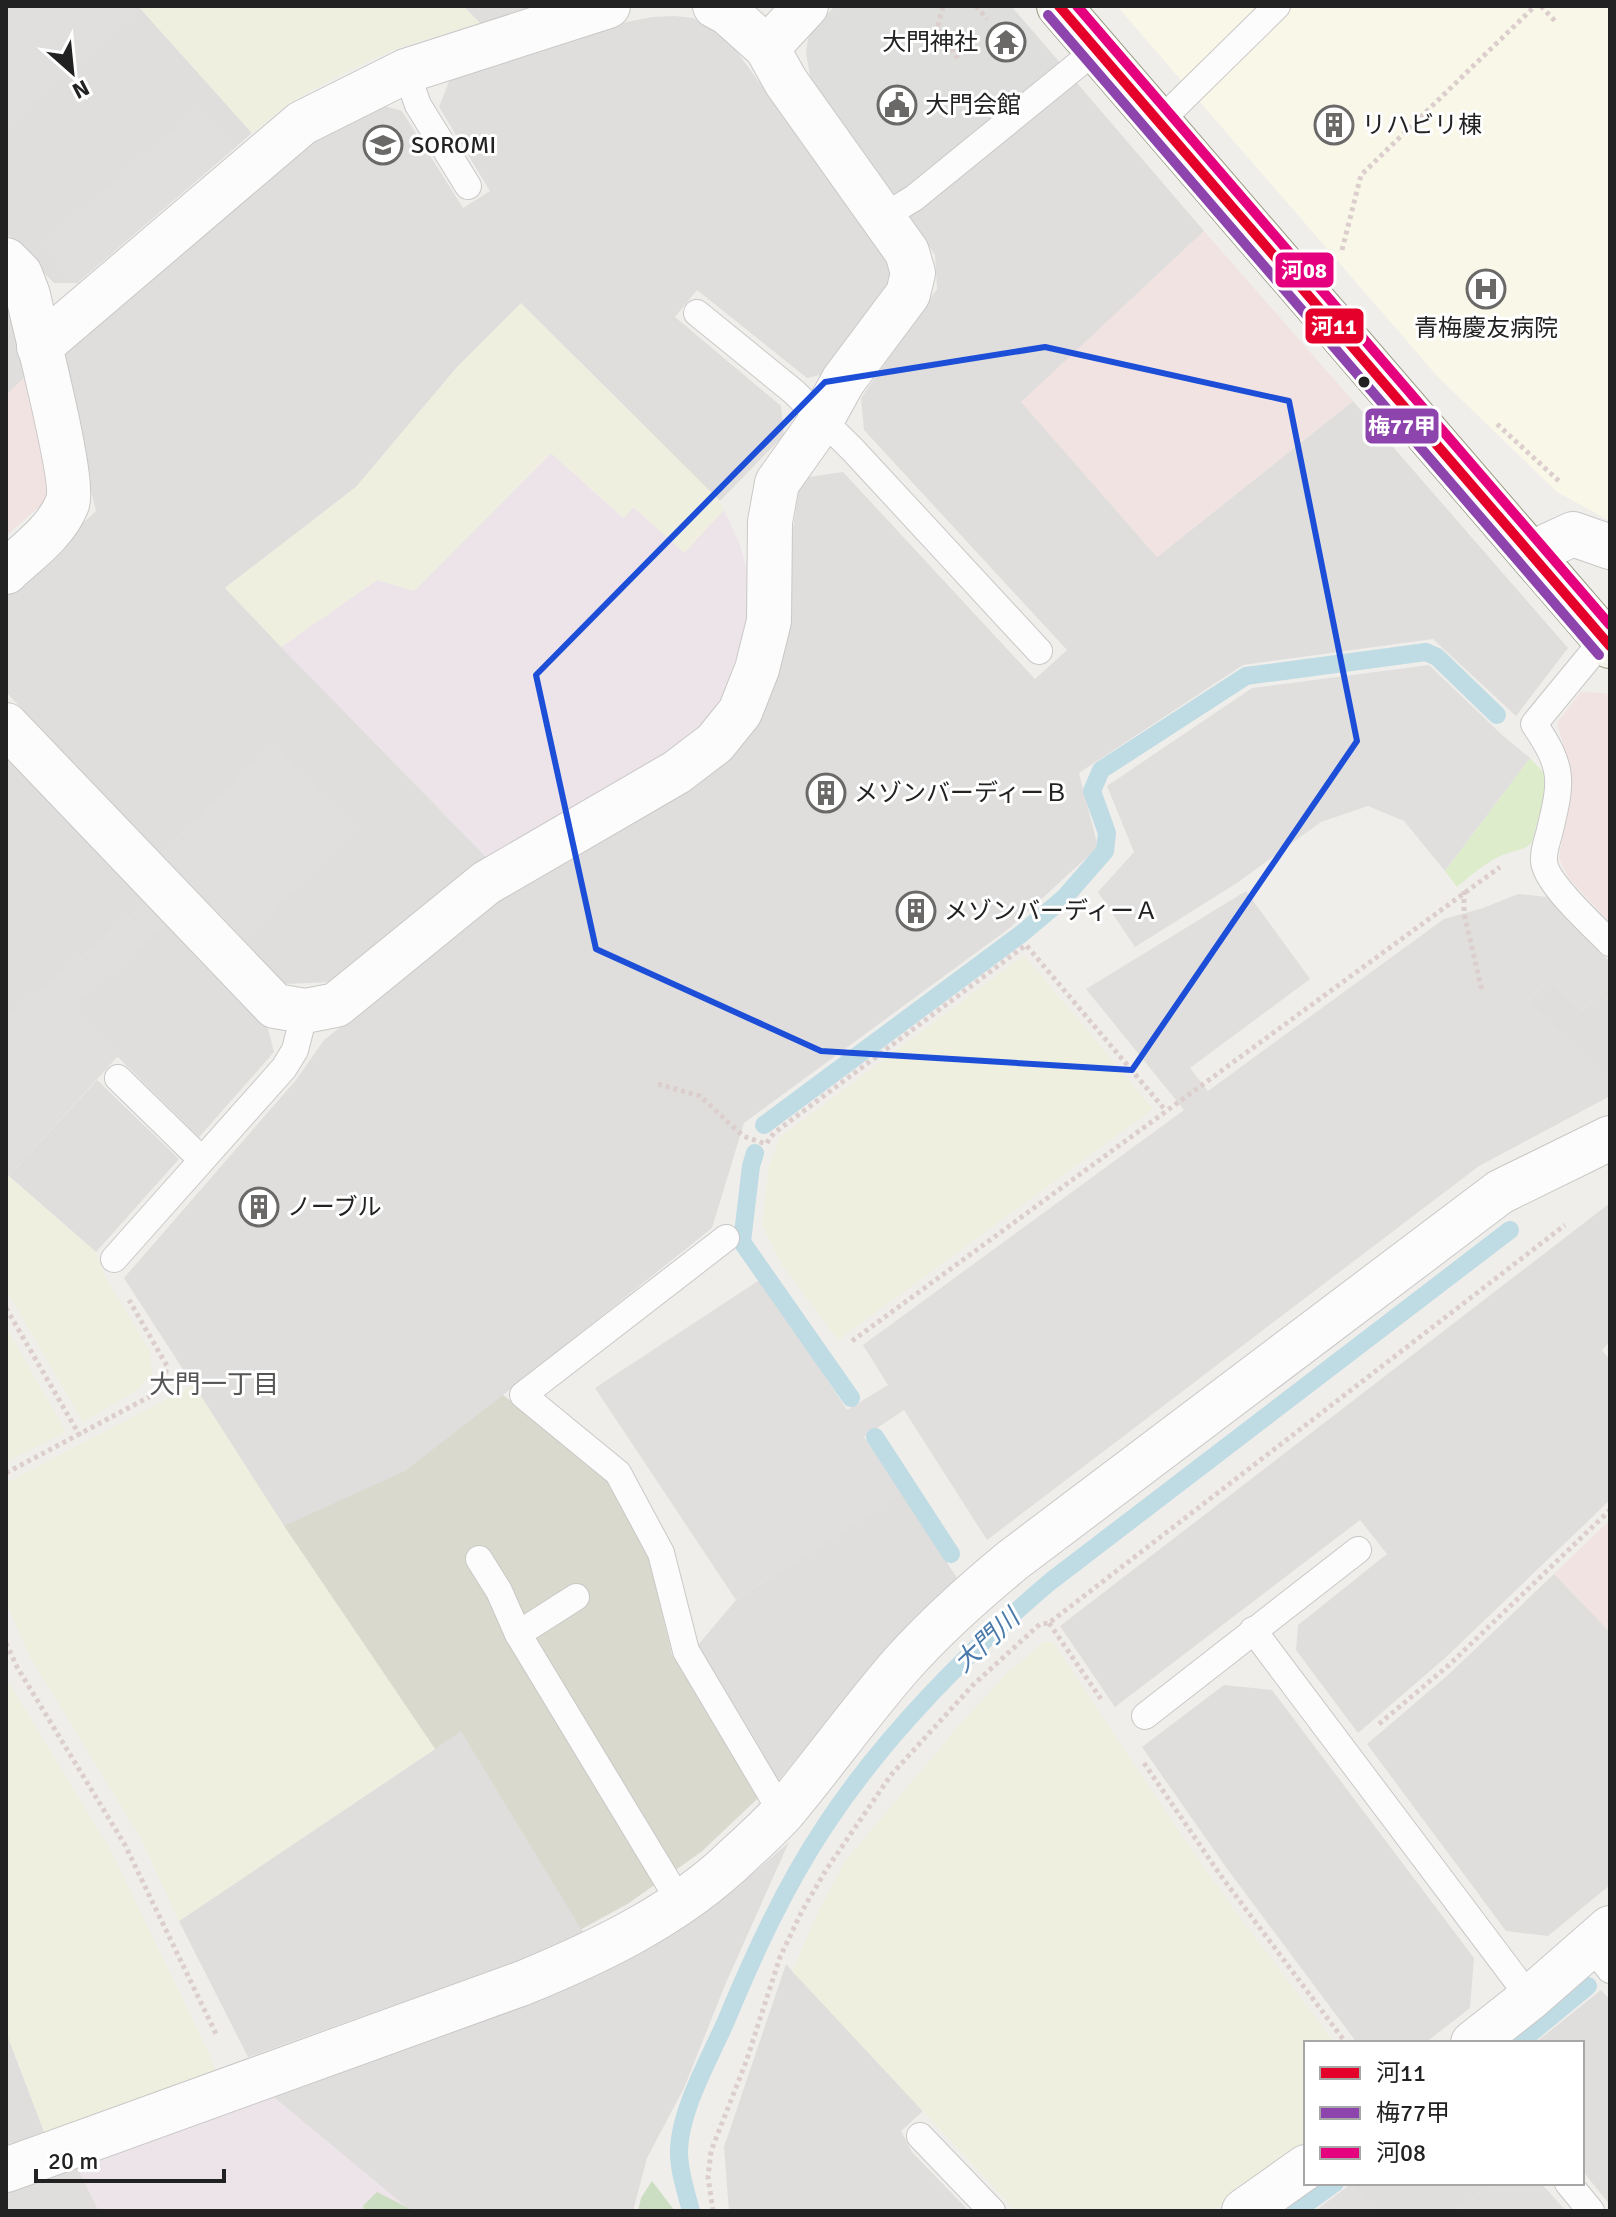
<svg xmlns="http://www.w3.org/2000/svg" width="1616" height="2217" font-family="Signika,'Noto Sans JP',sans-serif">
<rect width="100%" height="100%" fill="#f0eeeb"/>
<g fill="#dfdedc">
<path d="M6 6H138L252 133 77 283H54L6 233Z"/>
<path d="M463 6H534L480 23Z"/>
<path d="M675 16 693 18 711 27 735 49 884 253 891 268 890 282 829 373 807 378 697 290 675 317 781 406 784 435 720 501 619 402 458 366 356 487 225 588 487 858 332 982 285 984 242 941 273 745 160 855 6 692V595L96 511 82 455 63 354 308 143 381 105 402 111 463 208 490 191 439 107 450 79 617 24 652 17Z"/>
<path d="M1077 83 1204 231 1022 402 1157 557 1353 401 1568 648 1516 716 1433 639 1243 665 1079 773 1098 847 1011 927 744 1123 712 1228 503 1395 608 1482 648 1556 672 1655 758 1798 701 1852 674 1846 636 1876 629 1903 582 1929 584 1934 511 1964 248 2057 179 1921 435 1749 284 1526 124 1278 296 1080 324 1040 516 888 688 789 718 769 751 733 769 699 787 640 791 542 799 490 809 477 843 472 1035 679 1067 650 864 430 861 398 937 289 935 255 909 217Z"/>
<path d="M6 299 26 376 6 395Z"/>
<path d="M6 755 147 902 6 1020Z"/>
<path d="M166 923 268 1029 274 1052 199 1137 69 1009Z"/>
<path d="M1551 979 1582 1011 1610 986V1087L1527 1003Z"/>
<path d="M97 1080 179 1159 96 1252 9 1176Z"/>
<path d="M1610 1203V1341L1602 1350 1610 1360V1500L1444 1659 1358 1733 1296 1650 1298 1625 1387 1554 1360 1520 1115 1707 1060 1626Z"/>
<path d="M901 1492 957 1578 884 1652 778 1781 698 1645 736 1600Z"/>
<path d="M1554 1574 1610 1632V1885L1548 1936 1506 1931 1367 1744 1448 1675Z"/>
<path d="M1224 1685 1272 1690 1474 1958 1470 2008 1425 2043H1357L1228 1870 1142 1747Z"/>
<path d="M789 1842 725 1985 684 2088 647 2158 633 2211H411L271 2095 552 1995 600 1974 652 1947 684 1926 733 1891Z"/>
<path d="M786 1964 923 2111 901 2131 912 2152 969 2211H729L724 2147Z"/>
<path d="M1601 1990 1610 2000V2205L1582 2170V2043H1535Z"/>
<path d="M6 2032 45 2134 6 2147Z"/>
<path d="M77 2167 99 2211H6V2193Z"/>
<path d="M1352 2183H1494L1454 2211H1371Z"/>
</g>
<g fill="#f1e3e1">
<path d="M1204 231 1353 401 1157 557 1021 402Z"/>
<path d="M26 376 50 497 6 536V395Z"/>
<path d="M1581 692 1606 693 1610 698V923L1568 877 1559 859 1572 775 1557 723Z"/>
<path d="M1610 1520V1632L1554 1574Z"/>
</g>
<g fill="#ede4e9">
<path d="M551 453 623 518 633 507 684 552 724 510 740 545 750 581 749 613 740 647 721 698 704 726 671 749 487 858 281 647 377 580 414 591Z"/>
<path d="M271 2095 411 2211H99L77 2167Z"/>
</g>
<path fill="#f8f7e8" d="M1117 6H1610V521L1557 492 1438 377Z"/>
<path fill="#dededc" d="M835 6H1011L1062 65 908 187 892 194 824 100 810 76 806 53 808 39 815 27Z"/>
<path fill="#d9d9cd" d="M503 1395 608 1482 648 1556 672 1655 758 1798 701 1852 629 1903 581 1929 461 1731 435 1749 284 1526 405 1471Z"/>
<g fill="#efefdf">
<path d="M138 6H463L480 23 395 49 338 76 291 102 252 133Z"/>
<path d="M521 303 720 501 724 510 684 553 634 507 624 518 551 453 414 591 377 580 281 647 225 588 356 487 458 366Z"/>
<path d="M1024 955 1153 1109 838 1340 780 1262 762 1224 769 1166 780 1137Z"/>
<path d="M6 1174 96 1252 106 1278 150 1351 152 1374 136 1391 83 1422 6 1290Z"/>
<path d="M6 1327 66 1432 6 1462Z"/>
<path d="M194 1385 284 1526 435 1749 179 1921 140 1837 30 1657 6 1602V1483Z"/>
<path d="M1044 1642H1053L1173 1823 1232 1907 1335 2043H1306V2143L1213 2211H1016L792 1971 821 1906 846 1860 963 1721 1007 1673Z"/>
<path d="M6 1678 110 1849 209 2053 215 2071 45 2134 6 2032Z"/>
</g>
<path fill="#ddeccb" d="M1530 758 1545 774 1547 787 1532 842C1526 850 1518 850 1508 853 1489 859 1473 874 1457 887L1445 871Z"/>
<g fill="#cbdec1">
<path d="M652 2181 674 2210V2211H638L641 2198Z"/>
<path d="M377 2192 414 2211H365L363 2206Z"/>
</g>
<g fill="#e0dfde">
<path d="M6 6H138L140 9 6 127Z"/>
<path d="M199 107 236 147 77 283 43 245Z"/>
<path d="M1429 665 1501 734 1530 758 1445 871 1404 821 1368 806 1321 822 1237 883 1135 947 1098 892 1134 852 1107 786 1252 688Z"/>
<path d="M273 744 356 831 242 941 160 855Z"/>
<path d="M1246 891 1310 979 1190 1068 1208 1091 1444 919 1483 908 1518 894 1548 897 1610 962V986L1582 1011 1551 979 1527 1003 1610 1087V1096L1479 1166 987 1540 904 1410 864 1437 901 1492 736 1600 595 1388 761 1279 847 1410 888 1385 863 1345 1184 1110 1086 989Z"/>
<path d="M147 902 166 923 70 1009 118 1056 9 1176 6 1174V1020Z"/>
<path d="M1352 2183 1371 2211H1315Z"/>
<path d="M1494 2183H1541L1566 2211H1454Z"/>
</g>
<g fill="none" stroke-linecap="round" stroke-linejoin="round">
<g stroke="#bfdbe3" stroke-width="18">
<path d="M764 1125 1021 934 1064 898 1105 851 1107 833 1092 791 1101 770 1246 676 1426 652 1437 657 1497 715"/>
<path d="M755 1153 751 1166 742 1242 851 1398"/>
<path d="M875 1437 951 1554"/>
<path d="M1519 2043 1588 1986"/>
<path d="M691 2211C686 2192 679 2172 679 2152 679 2111 710 2058 726 2021 754 1954 785 1886 825 1826 886 1733 966 1653 1051 1581L1510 1230"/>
<path d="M1296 2211 1335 2183"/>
</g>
<defs>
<g id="service">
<path d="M406 71 418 105 468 186"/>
<path d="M1159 122 1277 6"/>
<path d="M883 217 914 198 1096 50"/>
<path d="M697 313 794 392 853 450 1039 651"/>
<path d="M1604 639 1534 724C1564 768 1562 780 1550 830 1548 839 1543 851 1544 861 1545 883 1594 926 1610 943"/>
<path d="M118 1078 202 1160"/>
<path d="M726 1238 523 1395 618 1473 661 1553 686 1651 782 1813"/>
<path d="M114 1259 284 1068 295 1050 305 1011"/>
<path d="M479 1559 499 1591 518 1634 680 1902"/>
<path d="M1253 1630 1530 1998"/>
<path d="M518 1634 576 1597"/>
<path d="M1145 1716 1358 1550"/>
<path d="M1591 1946 1610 1970"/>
<path d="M920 2136 992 2211"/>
<path d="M1568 2183 1591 2211"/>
</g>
<g id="minor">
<path d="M767 48 806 6"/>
<path d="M6 260 20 274 28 295C35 329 76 482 67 504 56 532 27 552 6 572"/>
<path d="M39 347 302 123 406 71 608 6"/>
<path d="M1532 553 1573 534 1610 547"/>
<path d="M6 725 275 1006 305 1011 336 1005 486 883 677 772 715 743 740 712 757 669 769 621 770 522 777 483 821 421 843 381 908 294 913 273 907 252 786 82 767 48 728 13 715 6"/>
<path d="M1473 2043 1530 1998 1610 1928"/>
<path d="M6 2170 523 1983C596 1953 668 1919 727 1866 746 1848 767 1830 784 1811 824 1763 861 1711 902 1664 936 1626 974 1592 1013 1560L1500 1192 1610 1138"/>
<path d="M1244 2211 1306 2167"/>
</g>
<path id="secondary" d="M1059 6 1610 646"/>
</defs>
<use href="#service" stroke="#c9c8c7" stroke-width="28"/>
<use href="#minor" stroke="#c9c8c7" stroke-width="46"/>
<use href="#secondary" stroke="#999a82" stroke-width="46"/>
<g stroke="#dccecd" stroke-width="5" stroke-dasharray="4 4" stroke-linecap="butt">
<path d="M976 6 987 19"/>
<path d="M1541 6 1556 22"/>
<path d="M937 29 958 58"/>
<path d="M926 36 937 29 943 6"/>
<path d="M1342 250 1361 175 1535 6"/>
<path d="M1497 424 1560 482"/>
<path d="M1464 891V913L1482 991"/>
<path d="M658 1084 700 1096 743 1136 766 1144 774 1133 1026 945 1166 1111"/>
<path d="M6 1308 80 1436"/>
<path d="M852 1341 1500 867"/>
<path d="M6 1473 149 1397 164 1382 167 1366 129 1300"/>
<path d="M1049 1623 1103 1702"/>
<path d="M6 1643 17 1667 125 1845 217 2036"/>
<path d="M1379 1724 1449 1665 1610 1510"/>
<path d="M1144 1763 1221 1876 1346 2043"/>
<path d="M713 2211 708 2177 711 2151 746 2062 780 1957 802 1911 826 1870 891 1775 973 1685 1040 1624 1049 1623 1565 1225"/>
</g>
<use href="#service" stroke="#fdfcfc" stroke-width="26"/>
<use href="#minor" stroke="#fdfcfc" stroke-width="44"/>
<use href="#secondary" stroke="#f4f4ed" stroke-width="44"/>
<defs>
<path id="bus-1" d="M1059 6 1610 646"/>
<path id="bus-2" d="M1048 15 1599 655"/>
<path id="bus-3" d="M1077 6 1610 625"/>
</defs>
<use href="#bus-1" stroke="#fff" stroke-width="16"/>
<use href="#bus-2" stroke="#fff" stroke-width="16"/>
<use href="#bus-3" stroke="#fff" stroke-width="16"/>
<use href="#bus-1" stroke="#e4002b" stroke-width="10"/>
<use href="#bus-2" stroke="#8e44ad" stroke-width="10"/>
<use href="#bus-3" stroke="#e5007d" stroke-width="10"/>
</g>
<path fill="none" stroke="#1d4ed8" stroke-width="6" stroke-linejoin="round" d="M1045 347 1289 401 1357 741 1132 1070 821 1051 596 949 536 675 825 382Z"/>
<defs>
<symbol id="temple-ring" viewBox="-11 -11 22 22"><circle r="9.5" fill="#fff" stroke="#6a6968" stroke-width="1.5"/><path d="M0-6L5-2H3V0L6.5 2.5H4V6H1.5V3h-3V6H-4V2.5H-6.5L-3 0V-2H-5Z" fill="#6a6968"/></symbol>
<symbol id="civic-ring" viewBox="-11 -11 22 22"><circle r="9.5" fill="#fff" stroke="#6a6968" stroke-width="1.5"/><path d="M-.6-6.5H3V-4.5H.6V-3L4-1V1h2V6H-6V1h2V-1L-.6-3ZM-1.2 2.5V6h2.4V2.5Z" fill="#6a6968"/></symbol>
<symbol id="building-ring" viewBox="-11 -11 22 22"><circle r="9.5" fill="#fff" stroke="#6a6968" stroke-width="1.5"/><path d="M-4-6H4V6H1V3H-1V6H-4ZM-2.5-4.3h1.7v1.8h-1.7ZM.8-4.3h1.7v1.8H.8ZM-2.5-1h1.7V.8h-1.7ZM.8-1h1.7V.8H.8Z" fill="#6a6968"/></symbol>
<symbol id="school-ring" viewBox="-11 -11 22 22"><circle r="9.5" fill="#fff" stroke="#6a6968" stroke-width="1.5"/><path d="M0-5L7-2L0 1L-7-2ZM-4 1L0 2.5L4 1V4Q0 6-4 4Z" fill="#6a6968"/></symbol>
<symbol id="hospital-ring" viewBox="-11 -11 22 22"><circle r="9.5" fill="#fff" stroke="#6a6968" stroke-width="1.5"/><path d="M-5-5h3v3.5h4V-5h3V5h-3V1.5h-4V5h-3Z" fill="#6a6968"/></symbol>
</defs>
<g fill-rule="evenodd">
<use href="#temple-ring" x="984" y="20" width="44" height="44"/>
<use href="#civic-ring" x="875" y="83" width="44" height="44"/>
<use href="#building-ring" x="1312" y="103" width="44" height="44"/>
<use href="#school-ring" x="361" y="123" width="44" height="44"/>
<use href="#hospital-ring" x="1464" y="267" width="44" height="44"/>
<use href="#building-ring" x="804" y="771" width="44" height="44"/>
<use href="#building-ring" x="894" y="889" width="44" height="44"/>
<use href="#building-ring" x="237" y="1185" width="44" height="44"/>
</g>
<circle fill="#222" stroke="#fff" stroke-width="3" cx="1364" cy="382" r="7"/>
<g text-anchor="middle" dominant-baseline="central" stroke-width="6" stroke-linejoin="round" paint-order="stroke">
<g font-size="24" fill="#222" stroke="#fff" text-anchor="start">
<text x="978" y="42" text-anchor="end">大門神社</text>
<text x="925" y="105">大門会館</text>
<text x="1362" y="125">リハビリ棟</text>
<text x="411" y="145">SOROMI</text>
<text x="1486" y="328" text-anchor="middle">青梅慶友病院</text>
<text x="854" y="793">メゾンバーディーＢ</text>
<text x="944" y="911">メゾンバーディーＡ</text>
<text x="287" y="1207">ノーブル</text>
</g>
<g font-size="26" fill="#555" stroke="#fff">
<text x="214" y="1385">大門一丁目</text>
</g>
<g font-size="26" font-style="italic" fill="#4a7aab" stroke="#fff">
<text transform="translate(987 1641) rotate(-43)">大門川</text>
</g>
</g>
<g stroke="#fff" stroke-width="3">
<rect x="1274" y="251" width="61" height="38" rx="8" fill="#e5007d"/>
<rect x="1304" y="307" width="61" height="38" rx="8" fill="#e4002b"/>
<rect x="1364" y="407" width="76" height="38" rx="8" fill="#8e44ad"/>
</g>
<g font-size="22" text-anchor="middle" font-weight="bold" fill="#fff">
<text x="1304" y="278">河08</text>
<text x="1334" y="334">河11</text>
<text x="1402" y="434">梅77甲</text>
</g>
<rect width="1616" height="2217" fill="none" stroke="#222222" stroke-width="16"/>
<rect x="1304" y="2041" width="280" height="144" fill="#ffffff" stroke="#a7a7a7" stroke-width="2"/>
<rect x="1320" y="2067" width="40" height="12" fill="#e4002b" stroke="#a7a7a7" stroke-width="2"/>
<text x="1376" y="2081" font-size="24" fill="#222222">河11</text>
<rect x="1320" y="2107" width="40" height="12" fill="#8e44ad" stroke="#a7a7a7" stroke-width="2"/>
<text x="1376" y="2121" font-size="24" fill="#222222">梅77甲</text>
<rect x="1320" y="2147" width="40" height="12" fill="#e5007d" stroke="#a7a7a7" stroke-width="2"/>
<text x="1376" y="2161" font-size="24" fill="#222222">河08</text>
<g transform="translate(72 72) rotate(153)" stroke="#ffffff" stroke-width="6" paint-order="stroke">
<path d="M0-6L14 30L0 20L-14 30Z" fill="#222222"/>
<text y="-12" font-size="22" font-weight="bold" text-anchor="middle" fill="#222222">N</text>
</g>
<path d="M36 2169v12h188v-12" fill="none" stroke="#222222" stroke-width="4"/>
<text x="48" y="2169" font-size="24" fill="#222222" stroke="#ffffff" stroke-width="6" paint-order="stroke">20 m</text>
</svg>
